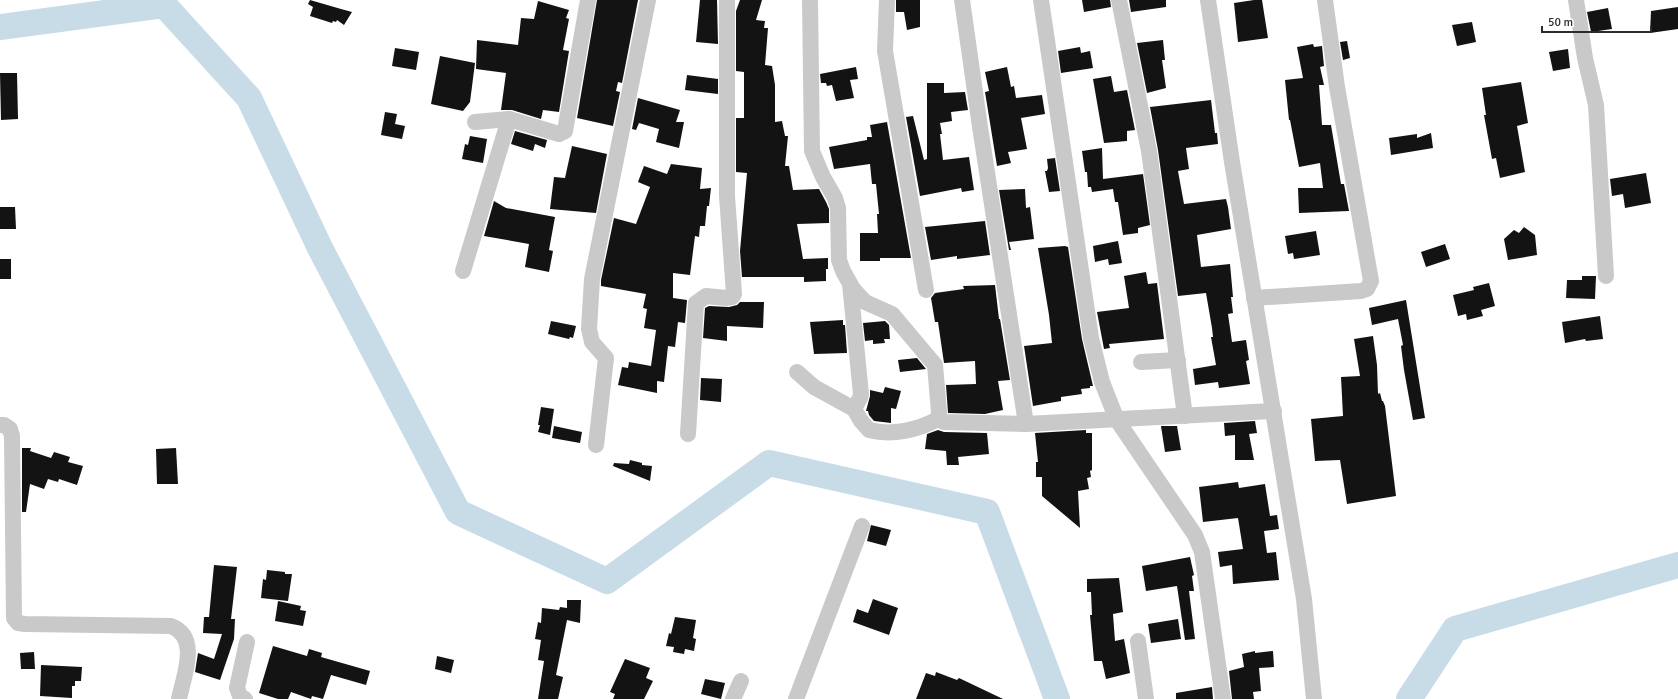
<svg xmlns="http://www.w3.org/2000/svg" width="1678" height="699" font-family="Signika,sans-serif">
<rect width="100%" height="100%" fill="#fff"/>
<g fill="none" stroke-linecap="round" stroke-linejoin="round">
<g stroke="#c8dce7" stroke-width="26">
<path d="M0 27 164 5 249 98 320 248 458 512 607 581 769 463 987 512 1057 699"/>
<path d="M1409 699 1455 629 1678 565"/>
</g>
</g>
<g fill="#131313">
<path d="M310 0 341 9 352 12 344 25 337 20 336 22 333 21 332 23 310 16 313 7 308 4Z"/>
<path d="M597 0H638L622 83 618 82 616 91 620 92 613 126 577 118Z"/>
<path d="M700 0H717L718 44 696 42Z"/>
<path d="M740 0H762L756 20 765 21 764 28H768L765 65 772 66 775 85V122L782 121 785 136H788L785 166H789L793 190 819 189 826 202 829 209V223L797 224 803 259 828 258V269H826V281L804 282V277H742L740 251 747 173 736 172V118H744V72L736 71V11Z"/>
<path d="M896 0H920V27L907 30 904 12H896Z"/>
<path d="M1082 0H1110L1111 7 1084 12Z"/>
<path d="M1129 0H1166V7L1131 12Z"/>
<path d="M1254 0H1262L1268 38 1238 42 1234 3Z"/>
<path d="M538 1 569 10 566 18 569 19 563 50 569 51 559 112 543 110 541 119 512 110H501L506 73 476 69 477 40 518 45 521 18 534 19Z"/>
<path d="M1678 7V29L1650 33 1651 11Z"/>
<path d="M1608 8 1612 29 1591 32 1587 12Z"/>
<path d="M1472 22 1476 42 1457 46 1452 25Z"/>
<path d="M1163 40 1165 60H1162L1166 88 1147 93 1137 43Z"/>
<path d="M1347 41 1350 58 1343 60 1340 42Z"/>
<path d="M1313 44 1314 47 1322 46 1324 66 1320 67 1324 85H1319L1322 125H1331L1341 184H1344L1349 211 1299 213 1298 188H1323L1320 163 1299 167 1290 120H1289L1285 80 1303 78 1297 47Z"/>
<path d="M1080 47 1081 53 1090 51 1093 68 1061 73 1058 51Z"/>
<path d="M395 48 419 52 416 70 392 66Z"/>
<path d="M1568 49 1570 68 1553 71 1549 52Z"/>
<path d="M440 56 475 63 470 102 463 111 431 104Z"/>
<path d="M856 67 858 79 850 80 854 98 836 101 832 85 827 86 826 83H821L820 74Z"/>
<path d="M1007 67 1011 87 1014 86 1016 98 1042 95 1045 114 1021 118 1027 149 1008 152 1011 163 997 166 985 92 989 91 985 72Z"/>
<path d="M0 73H17L18 119 1 120Z"/>
<path d="M687 75 718 79V94L685 90Z"/>
<path d="M1111 76 1114 92 1127 90 1135 130 1127 131V141L1104 143 1093 79Z"/>
<path d="M1521 82 1528 123 1517 126 1525 172 1500 178 1496 158 1492 159 1484 115H1486L1482 88Z"/>
<path d="M927 83H944V93L965 92 968 110 951 112 952 121 940 123 942 134H940L943 160 969 157 974 190 962 192 961 188 920 196 906 117 913 116 924 160 927 159Z"/>
<path d="M638 98 680 110 676 122H684L679 148 656 142 659 129 639 123 636 130 632 129Z"/>
<path d="M1211 100 1215 133H1217L1218 144 1186 148 1189 169 1178 171 1184 204 1226 199 1228 207 1231 229 1197 235 1201 267 1230 264 1233 297H1231L1233 313 1228 314 1232 342 1246 340 1249 360 1246 361 1250 384 1219 388 1218 382 1195 385 1193 369 1216 365 1211 337H1213L1212 328 1206 293 1178 296 1158 150 1150 107Z"/>
<path d="M385 112 397 114 395 124 405 126 402 139 381 135Z"/>
<path d="M887 122 911 258H880V261H860V233H878L877 214H879L876 184H872L870 164 834 169 829 147 867 140V137H872L870 125Z"/>
<path d="M515 131 547 140 545 148 535 144 533 151 511 144Z"/>
<path d="M1431 133 1433 148 1391 155 1389 138 1417 134V138Z"/>
<path d="M470 136 487 139 483 163 462 159 465 144 468 145Z"/>
<path d="M572 146 607 154 596 213 550 209 554 177 565 178Z"/>
<path d="M1102 148 1103 179 1143 174 1150 225 1138 228V233L1123 235 1118 202H1115L1113 189 1092 192 1091 187H1088L1087 172H1085L1082 151Z"/>
<path d="M1055 158 1060 191 1049 192 1045 171H1047L1048 168 1047 159Z"/>
<path d="M671 164 702 168 700 189 711 188 709 206H707L705 226H700L699 237 695 236 690 275 673 273V298L687 300 685 323 678 322 675 347 668 346 664 382 657 381V393L618 385 622 367 628 368 629 362 651 366 656 330 644 328 647 309 643 308 646 294 601 286V280L614 218 636 224 650 187 638 182 644 166 667 174Z"/>
<path d="M1646 173 1651 203 1625 208 1623 194 1612 196 1610 179Z"/>
<path d="M1025 189 1026 208 1030 207 1034 239 1009 242 1011 250H1009L999 190Z"/>
<path d="M494 201 506 208 555 217 549 250 553 251 549 272 525 267 529 244 484 236Z"/>
<path d="M0 207H15L16 229H0Z"/>
<path d="M985 221 990 255 957 259V256L931 260 925 227Z"/>
<path d="M1524 227 1535 235 1537 255 1508 260 1504 239 1514 230 1519 233Z"/>
<path d="M1316 231 1320 255 1294 259 1293 253 1288 254 1285 236Z"/>
<path d="M1118 241 1122 263 1109 265 1108 259 1095 262 1093 246Z"/>
<path d="M1445 244 1450 259 1426 267 1421 252Z"/>
<path d="M1065 246 1068 247 1082 339 1093 386H1090V388L1081 389 1082 394 1061 397V401L1033 406 1024 346 1052 343 1049 315 1038 248Z"/>
<rect x="0" y="259" width="11" height="20"/>
<path d="M1146 272 1148 284 1157 283 1164 339 1109 344 1110 348 1104 349 1097 312 1129 308 1124 276Z"/>
<path d="M1582 276H1596L1595 299 1566 298 1567 280H1582Z"/>
<path d="M1489 283 1495 306 1481 310 1483 316 1467 320 1466 314 1458 316 1453 295 1474 290 1473 287Z"/>
<path d="M995 285 999 319H1000L1010 380 998 381 1003 410 985 414 948 413 946 385 976 384 975 361 944 363 938 322H935L931 298 935 293 964 289 963 286Z"/>
<path d="M1406 300 1425 418 1413 420 1404 370 1401 346 1403 345 1398 319 1372 325 1369 308Z"/>
<path d="M740 302H764L763 328 727 326V341L703 338 705 308 709 306 729 307 737 305Z"/>
<path d="M1600 316 1603 339 1586 341 1585 339 1565 343 1562 322Z"/>
<path d="M843 320V325H845L847 353 814 354 810 322Z"/>
<path d="M551 321 576 326 573 338 570 337 569 339 548 334Z"/>
<path d="M885 321 889 325 890 339H884L885 343 873 344V340L865 341 863 323Z"/>
<path d="M1373 336 1377 365 1378 394 1380 393 1382 401H1383L1385 406 1396 496 1347 504 1340 460 1315 461 1311 419 1343 416 1341 377 1360 376 1354 339Z"/>
<path d="M917 358 926 369 900 372 898 360Z"/>
<path d="M701 378 722 379 721 402 700 400Z"/>
<path d="M885 387 901 391 896 409 891 408V423L874 421 869 415 868 411H866L870 396V390L883 393Z"/>
<path d="M541 407 554 409 550 435 538 432 540 425H538Z"/>
<path d="M1255 421 1257 433 1249 434 1254 460H1235V435L1225 436 1224 423Z"/>
<path d="M554 426 582 432 580 443 552 438Z"/>
<path d="M1161 426H1177L1181 450 1165 452Z"/>
<path d="M938 430 944 432 987 433 989 454 958 457 959 465H947L946 451 925 449 927 434Z"/>
<path d="M1086 430V433H1092V470L1090 471 1091 477 1087 478 1089 489 1078 491 1080 528 1042 496V477H1036V462H1038L1035 433Z"/>
<path d="M22 448H31L30 451 51 458 54 452 70 457 68 462 83 466 77 485 59 479 58 482 48 479 44 489 30 484 26 512H22Z"/>
<path d="M176 448 178 484H157L156 449Z"/>
<path d="M630 460 642 463V465L652 466 650 481 613 466 614 463 629 464Z"/>
<path d="M1238 482 1239 488 1265 484 1270 516 1277 515 1279 529 1264 531 1267 553 1276 552 1279 580 1233 584 1232 565 1220 567 1218 552 1243 549 1238 518 1203 522 1199 487Z"/>
<path d="M871 525 891 530 886 546 867 541Z"/>
<path d="M1190 557 1194 575 1192 576 1194 591H1189L1195 639 1185 640 1177 586 1146 591 1142 566Z"/>
<path d="M214 565 237 567 231 619H235L234 639 220 680 195 672 198 653 214 659 222 634 203 633 204 617H209Z"/>
<path d="M267 570 285 572V574H292L288 601 261 598 263 579 266 580Z"/>
<path d="M1119 578 1123 612 1113 614 1115 641 1124 639 1130 673 1106 679 1102 661H1094L1090 615H1092L1091 592H1087V579Z"/>
<path d="M873 599 898 608 889 635 853 622 857 609 868 613Z"/>
<path d="M567 600H581L580 623 567 620 556 675 563 677 558 699H538L544 661 538 660 541 640 535 639 538 622 541 623 542 608 559 610 560 607 567 608Z"/>
<path d="M278 601 301 606 300 610 306 611 303 626 275 621Z"/>
<path d="M675 617 696 620 693 638 696 639 694 651 685 649 684 654 673 652 674 647 666 646 669 633 671 634Z"/>
<path d="M1178 619 1181 639 1151 643 1148 624Z"/>
<path d="M273 646 307 656 309 649 322 653 321 657 370 671 366 685 331 675 323 699 312 696 311 699 291 692 288 699H278L259 693Z"/>
<path d="M1255 651V653L1273 651 1274 667 1259 668 1261 691 1253 692 1254 699H1232L1229 671 1244 667 1242 654Z"/>
<path d="M34 652 35 669H21L20 653Z"/>
<path d="M437 656 454 660 451 673 435 669Z"/>
<path d="M625 659 650 668 646 678 653 681 644 699H613L615 694 610 692Z"/>
<path d="M41 665 82 667 81 681H75V686H72V698L40 696Z"/>
<path d="M936 672 957 680 959 678 1003 699H916L926 673 935 676Z"/>
<path d="M705 679 725 683 721 699 701 694Z"/>
<path d="M1212 687 1213 699H1176V693Z"/>
</g>
<g fill="none" stroke-linecap="round" stroke-linejoin="round">
<g stroke="#c9c9c9" stroke-width="16">
<path d="M810 0 812 151 823 177 835 198 838 208 839 260 843 271 853 289 865 302 892 314 935 365 939 412 938 419 944 422 1026 424 1274 411"/>
<path d="M887 0 885 51 926 290"/>
<path d="M962 0 980 127 1026 424"/>
<path d="M1041 0 1091 338 1102 382 1117 420 1195 535 1202 552 1223 699"/>
<path d="M1119 0 1149 151 1185 416"/>
<path d="M1208 0 1232 162 1304 599 1314 699"/>
<path d="M1576 0 1585 58 1596 105 1606 276"/>
<path d="M475 122 509 119 559 134 565 131 588 0"/>
<path d="M463 271 509 119"/>
<path d="M850 284 861 394 860 398 854 409"/>
<path d="M1254 298 1361 291 1367 289 1371 281 1337 87 1325 0"/>
<path d="M1141 362 1178 360"/>
<path d="M797 372 814 387 854 409 861 421 869 430C892 436 918 430 938 419"/>
<path d="M0 425H4L10 429 12 436 14 618 18 623 25 624 171 626C200 637 184 675 179 699"/>
<path d="M688 434 696 303 706 296 727 298 732 297 734 294 727 196V0"/>
<path d="M596 445 606 358 592 342 589 329 592 279 648 0"/>
<path d="M1138 641 1146 699"/>
<path d="M245 699 240 696 237 688 247 642"/>
<path d="M733 699 741 681"/>
<path d="M796 699 862 526"/>
</g>
</g>
<path d="M1542 26v6h109v-6" fill="none" stroke="#2c2c2c" stroke-width="2"/>
<text x="1548" y="26" font-size="12" fill="#2c2c2c" stroke="#ffffff" stroke-width="3" paint-order="stroke">50 m</text>
</svg>
